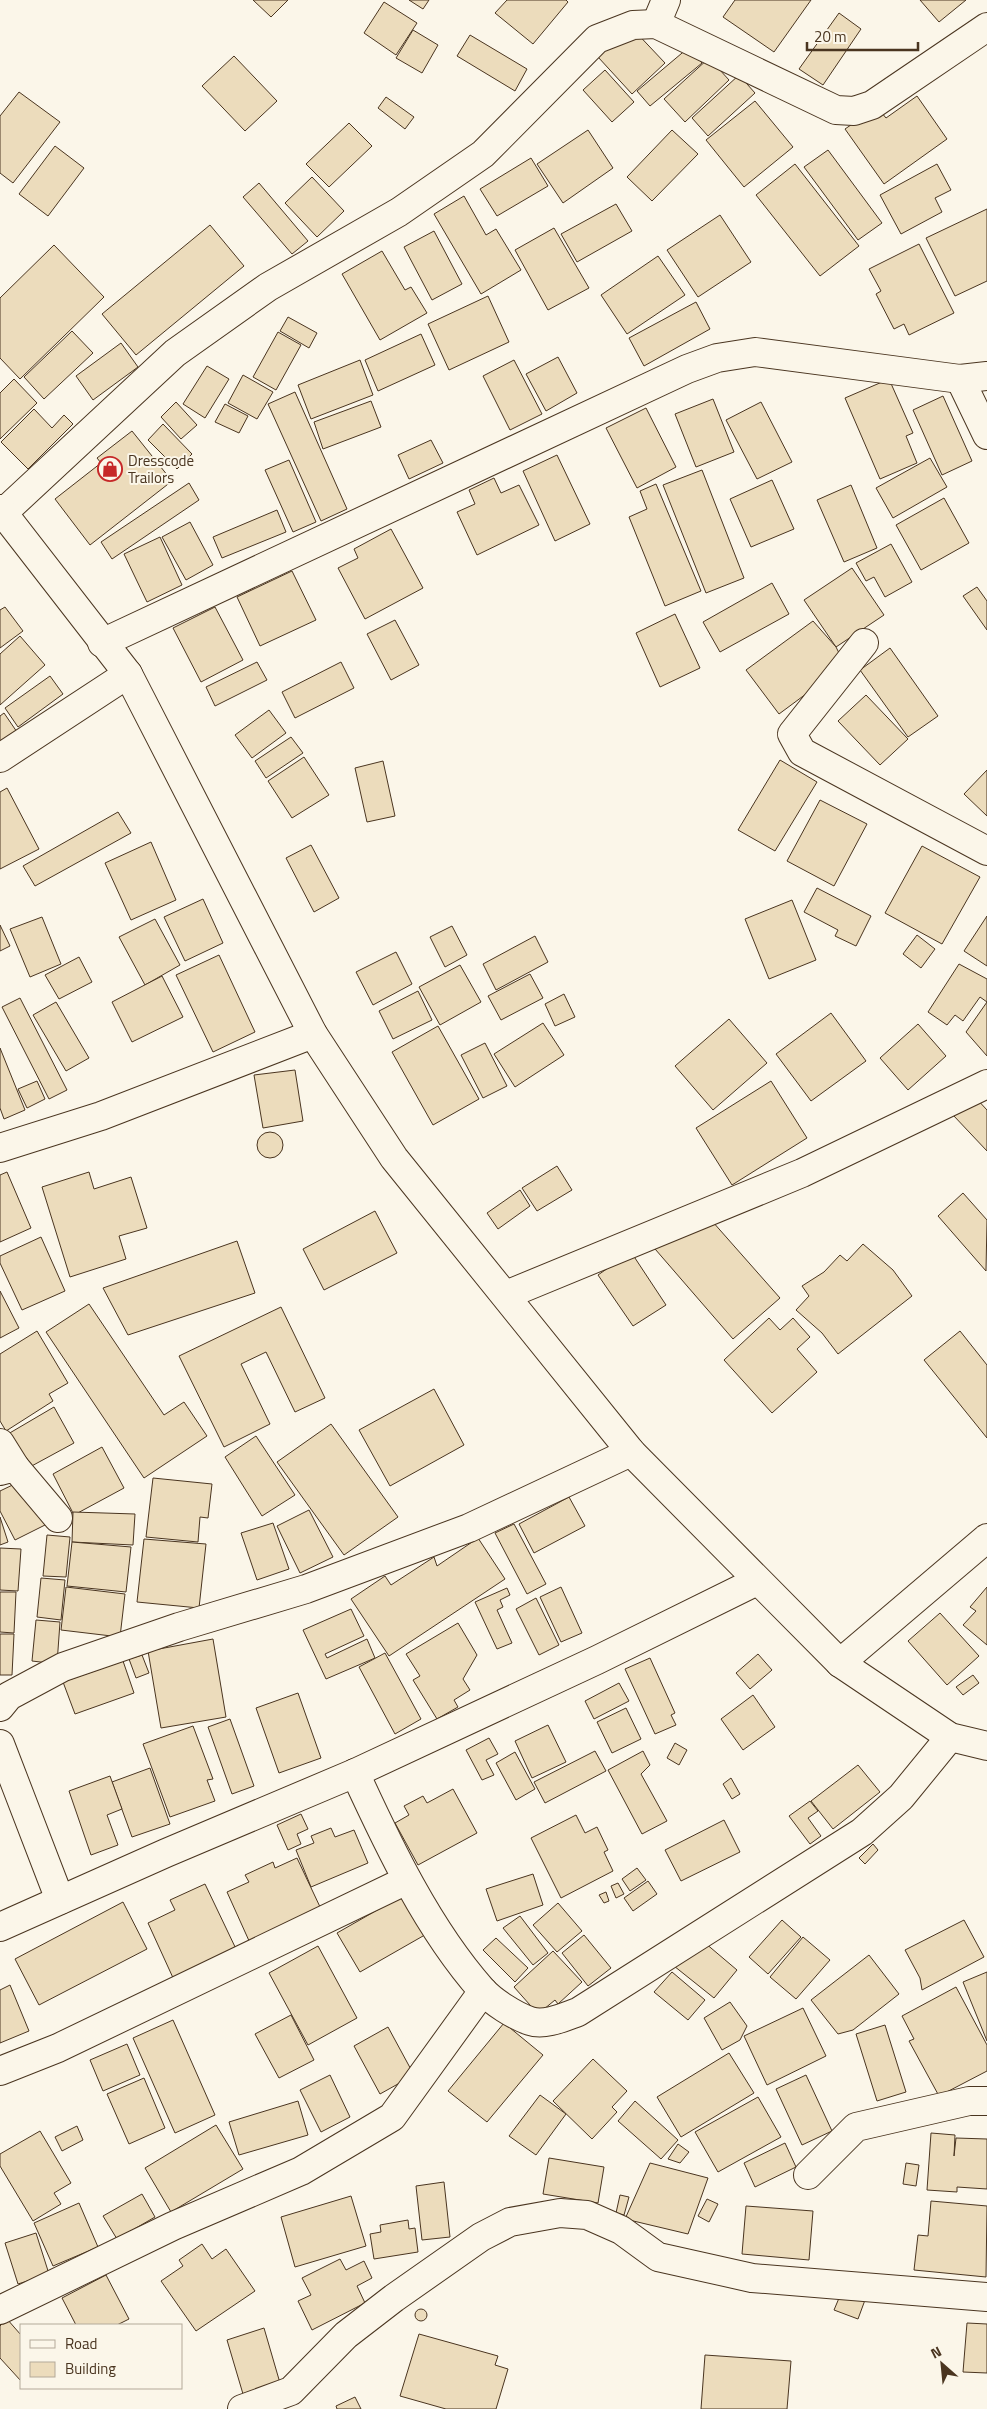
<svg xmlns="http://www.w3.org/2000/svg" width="987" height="2409" font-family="'Titillium Web',sans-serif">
<rect width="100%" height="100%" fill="#fbf6e9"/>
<g fill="#ecdcbc" stroke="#4a3520">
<path d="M253 0H288L271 17Z"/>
<path d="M409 0H429L423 9Z"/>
<path d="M507 0H566L568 2 533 44 495 13Z"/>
<path d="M735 0H811L774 52 723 17Z"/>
<path d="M920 0H966L939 22Z"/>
<path d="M384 2 417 23 396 55 364 33Z"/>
<path d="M839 13 861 29 823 85 799 69Z"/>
<path d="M631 27 665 63 632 94 598 57Z"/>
<path d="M413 30 438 45 422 73 396 58Z"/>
<path d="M470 35 527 69 515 91 457 56Z"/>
<path d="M688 48 702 63 650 106 637 91Z"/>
<path d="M234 56 277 101 245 131 202 86Z"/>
<path d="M709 58 729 80 685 122 664 99Z"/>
<path d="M605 70 634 102 612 122 583 90Z"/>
<path d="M739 75 755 93 708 136 692 118Z"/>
<path d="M19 92 60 122 13 183 0 173V116Z"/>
<path d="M917 96 947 139 884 184 845 129 877 107 886 118Z"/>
<path d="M386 97 414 117 405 129 378 108Z"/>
<path d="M755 101 793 147 744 187 706 140Z"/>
<path d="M349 123 372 146 329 187 306 164Z"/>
<path d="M588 130 613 168 563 203 537 164Z"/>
<path d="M672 130 698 154 652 201 627 177Z"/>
<path d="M55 146 84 168 48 216 19 194Z"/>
<path d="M828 150 882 223 858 240 804 167Z"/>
<path d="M531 158 548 186 497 216 480 189Z"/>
<path d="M795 164 859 246 820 276 756 195Z"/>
<path d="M937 164 951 190 935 198 942 212 901 234 880 195Z"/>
<path d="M312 177 344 211 317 237 285 203Z"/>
<path d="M259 183 308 241 292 254 243 197Z"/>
<path d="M464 196 486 235 496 229 521 270 481 294 434 214Z"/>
<path d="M616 204 632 231 577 262 561 234Z"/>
<path d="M987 209V281L955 296 926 238Z"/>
<path d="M720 215 751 262 698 297 667 250Z"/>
<path d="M210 225 244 266 136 355 102 314Z"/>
<path d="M554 228 589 288 548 310 515 250Z"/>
<path d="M434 231 462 284 432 300 404 247Z"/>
<path d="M919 244 954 313 909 335 904 324 894 329 876 294 881 291 869 269Z"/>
<path d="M54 245 104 297 20 379 0 358V298Z"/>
<path d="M382 251 405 290 411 287 427 313 380 340 342 274Z"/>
<path d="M658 256 685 295 627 334 601 295Z"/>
<path d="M488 296 509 342 449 370 428 324Z"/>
<path d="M696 302 710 329 644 366 629 338Z"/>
<path d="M288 317 317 333 309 348 280 331Z"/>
<path d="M72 331 93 353 44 399 24 377Z"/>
<path d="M278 332 301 345 276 390 253 377Z"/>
<path d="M421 334 435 365 378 391 365 360Z"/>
<path d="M121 343 138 367 93 400 76 376Z"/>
<path d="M558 357 577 393 546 411 526 374Z"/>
<path d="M360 360 373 395 311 419 298 385Z"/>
<path d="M514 360 542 414 510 430 483 376Z"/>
<path d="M207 366 229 379 205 418 183 404Z"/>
<path d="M243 375 273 392 257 419 228 403Z"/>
<path d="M14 379 37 403 0 439V393Z"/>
<path d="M889 379 913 433 906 436 917 463 880 479 845 398Z"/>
<path d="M295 392 347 509 321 521 268 404Z"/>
<path d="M943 396 972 461 942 475 913 410Z"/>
<path d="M713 399 734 452 696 467 675 414Z"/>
<path d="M371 401 381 427 323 449 314 422Z"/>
<path d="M176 402 197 425 181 439 161 417Z"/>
<path d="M761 402 792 462 757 479 726 420Z"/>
<path d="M225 404 248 416 239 433 215 422Z"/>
<path d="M646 408 676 467 637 488 606 428Z"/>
<path d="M34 409 52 428 64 415 73 424 28 469 1 442Z"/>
<path d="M163 424 192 454 177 469 148 440Z"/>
<path d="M132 431 172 481 90 545 55 499 101 463 97 458Z"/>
<path d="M431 440 443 463 409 479 398 455Z"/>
<path d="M557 455 590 524 555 541 523 471Z"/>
<path d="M930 458 947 487 893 518 876 488Z"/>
<path d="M289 460 316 522 293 532 265 470Z"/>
<path d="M702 470 744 578 706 593 663 485Z"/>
<path d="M494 478 501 493 519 485 539 525 477 555 457 512 475 504 469 490Z"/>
<path d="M772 480 794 529 751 547 730 499Z"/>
<path d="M189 483 199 500 112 559 101 542Z"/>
<path d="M656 484 701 591 665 606 629 517 647 509 640 491Z"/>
<path d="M851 485 877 548 844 562 817 500Z"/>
<path d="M944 498 969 543 921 570 896 525Z"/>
<path d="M277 510 286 532 222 558 213 537Z"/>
<path d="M190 522 213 565 186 580 162 537Z"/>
<path d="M391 529 423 588 365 619 338 568 358 558 354 549Z"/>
<path d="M160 537 182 585 147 602 124 554Z"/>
<path d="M891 544 912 582 885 597 874 577 866 581 856 563Z"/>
<path d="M852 568 884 615 836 647 804 600Z"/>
<path d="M292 571 316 620 260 646 237 597Z"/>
<path d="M772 583 789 614 720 652 703 622Z"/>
<path d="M977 587 987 601V630L963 596Z"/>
<path d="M5 607 23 631 0 648V610Z"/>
<path d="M215 607 243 660 201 682 173 628Z"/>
<path d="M675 614 700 668 660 687 636 633Z"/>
<path d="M395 620 419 665 391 680 367 634Z"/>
<path d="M813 621 836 647 845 665 779 714 746 670Z"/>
<path d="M20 636 45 665 0 705V654Z"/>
<path d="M890 648 938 716 908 737 860 670Z"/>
<path d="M257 662 267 680 215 706 206 687Z"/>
<path d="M341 662 354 688 295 718 282 692Z"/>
<path d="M50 676 63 694 18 727 5 708Z"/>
<path d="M866 695 908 739 880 765 838 721Z"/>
<path d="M269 710 286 733 252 758 235 735Z"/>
<path d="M4 713 17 732 0 744V716Z"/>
<path d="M291 737 303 753 266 778 255 761Z"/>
<path d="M304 757 329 795 292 818 268 781Z"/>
<path d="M780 760 817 782 775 851 738 830Z"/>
<path d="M383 761 395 816 367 822 355 768Z"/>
<path d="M987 770V816L964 794Z"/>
<path d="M7 788 39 849 0 869V792Z"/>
<path d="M820 800 867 824 834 886 787 861Z"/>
<path d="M118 812 131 833 35 886 23 866Z"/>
<path d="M151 842 176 900 131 920 105 863Z"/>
<path d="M311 845 339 898 314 912 286 858Z"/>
<path d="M922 846 980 877 942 944 885 913Z"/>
<path d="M817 888 871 916 856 946 835 936 838 930 804 912Z"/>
<path d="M203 899 223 943 185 961 164 917Z"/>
<path d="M792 900 816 960 769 979 745 919Z"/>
<path d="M987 916V966L964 951Z"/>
<path d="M42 917 61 964 30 977 10 929Z"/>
<path d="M155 919 180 965 145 985 119 937Z"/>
<path d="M0 925 10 946 0 951Z"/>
<path d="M452 926 467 955 445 967 430 937Z"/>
<path d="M917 935 935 949 921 968 903 954Z"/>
<path d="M535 936 548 962 496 990 483 964Z"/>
<path d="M396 952 412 984 373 1005 356 972Z"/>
<path d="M219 955 255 1032 213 1052 176 975Z"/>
<path d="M79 957 92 982 59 999 45 975Z"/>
<path d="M959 964 987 979V1056L966 1032 987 1002 980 997 963 1021 955 1015 947 1025 928 1012Z"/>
<path d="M460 965 481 1002 440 1025 419 987Z"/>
<path d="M530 974 543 998 501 1020 488 996Z"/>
<path d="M162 976 183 1017 132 1042 112 1002Z"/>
<path d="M418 991 432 1020 393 1039 379 1011Z"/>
<path d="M564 994 575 1017 555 1026 545 1004Z"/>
<path d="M20 998 67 1090 49 1099 2 1007Z"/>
<path d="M56 1002 89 1058 66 1071 33 1015Z"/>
<path d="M831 1013 866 1061 811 1101 776 1054Z"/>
<path d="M729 1019 767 1063 713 1110 675 1066Z"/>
<path d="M543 1023 564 1055 515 1087 494 1054Z"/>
<path d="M918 1024 946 1056 908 1090 880 1058Z"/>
<path d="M438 1026 479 1099 433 1125 392 1052Z"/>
<path d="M485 1043 507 1086 483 1098 461 1055Z"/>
<path d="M0 1048 25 1110 4 1119 0 1108Z"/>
<path d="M295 1070 303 1121 263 1128 254 1075Z"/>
<path d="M37 1081 45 1099 27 1108 18 1089Z"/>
<path d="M771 1081 807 1138 732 1185 696 1128Z"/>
<path d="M974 1096 987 1110V1151L953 1115Z"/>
<circle cx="270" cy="1145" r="13"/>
<path d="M557 1166 572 1190 537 1211 522 1188Z"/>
<path d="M7 1172 31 1228 0 1242V1175Z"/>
<path d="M89 1172 94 1189 131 1177 147 1228 119 1236 126 1259 70 1277 42 1187Z"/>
<path d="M520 1190 530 1206 498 1229 487 1213Z"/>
<path d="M963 1193 987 1220 986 1271 938 1216Z"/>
<path d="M375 1211 397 1253 324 1290 303 1249Z"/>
<path d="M712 1221 780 1298 733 1339 649 1242Z"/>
<path d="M41 1237 65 1291 22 1310 0 1263V1256Z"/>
<path d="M237 1241 255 1293 128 1335 103 1288Z"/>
<path d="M863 1244 893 1270 912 1296 838 1354 822 1333 796 1310 809 1296 802 1286 824 1272 840 1255 847 1261Z"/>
<path d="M631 1252 666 1305 633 1326 598 1275Z"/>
<path d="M0 1291 19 1328 0 1338Z"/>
<path d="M89 1304 164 1415 184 1402 207 1436 144 1478 46 1332Z"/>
<path d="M281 1307 325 1398 295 1412 266 1352 241 1364 270 1424 224 1447 179 1356Z"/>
<path d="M769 1318 780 1330 793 1318 810 1337 797 1349 817 1372 772 1413 724 1360Z"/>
<path d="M37 1331 68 1383 49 1394 53 1401 6 1431 0 1421V1354Z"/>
<path d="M960 1331 987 1365V1438L924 1360Z"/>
<path d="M434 1389 464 1445 390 1486 359 1430Z"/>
<path d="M54 1407 74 1443 28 1468 8 1434Z"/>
<path d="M331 1424 398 1517 344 1555 277 1462Z"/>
<path d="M256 1436 295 1495 262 1516 225 1457Z"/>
<path d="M102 1447 124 1488 74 1515 53 1474Z"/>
<path d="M153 1478 212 1484 208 1518 200 1517 198 1542 146 1537Z"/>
<path d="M23 1480 45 1525 15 1540 0 1511V1491Z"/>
<path d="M569 1497 585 1526 534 1553 519 1524Z"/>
<path d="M309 1510 333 1557 300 1573 277 1526Z"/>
<path d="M73 1512 135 1514 133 1545 72 1542Z"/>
<path d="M0 1517 8 1542 0 1545Z"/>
<path d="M273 1523 289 1569 257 1580 241 1533Z"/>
<path d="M514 1524 546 1584 527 1594 495 1533Z"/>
<path d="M47 1535 70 1537 66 1577 43 1576Z"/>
<path d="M478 1538 505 1579 389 1656 351 1599 385 1576 391 1585 434 1557 437 1566Z"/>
<path d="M144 1539 206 1544 199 1608 137 1602Z"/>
<path d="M72 1542 131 1547 126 1592 67 1586Z"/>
<path d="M0 1548 21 1549 18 1591 0 1590Z"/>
<path d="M41 1578 65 1580 61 1620 37 1617Z"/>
<path d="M66 1587 125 1594 120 1637 61 1630Z"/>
<path d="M561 1587 582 1633 561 1642 540 1597Z"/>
<path d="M987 1587V1645L963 1625 976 1611 970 1607Z"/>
<path d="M507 1588 510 1595 500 1600 503 1607 497 1610 512 1643 497 1649 475 1602Z"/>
<path d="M0 1592H16L14 1633 0 1632Z"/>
<path d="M536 1598 559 1645 539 1655 516 1609Z"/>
<path d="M351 1609 364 1636 325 1654 327 1658 367 1639 375 1658 326 1679 303 1630Z"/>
<path d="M940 1613 979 1656 947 1685 908 1641Z"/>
<path d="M36 1620 60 1622 57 1664 32 1661Z"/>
<path d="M458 1623 477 1655 463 1679 470 1690 454 1700 458 1707 437 1719 413 1680 420 1676 406 1654Z"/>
<path d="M0 1634H14L12 1675H0Z"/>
<path d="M213 1639 226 1717 161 1728 148 1651Z"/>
<path d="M385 1653 421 1719 395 1734 359 1667Z"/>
<path d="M758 1654 772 1670 750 1689 736 1673Z"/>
<path d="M142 1655 149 1673 136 1678 129 1659Z"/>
<path d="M650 1658 675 1713 671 1715 676 1725 655 1734 625 1669Z"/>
<path d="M123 1661 134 1693 75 1714 63 1682Z"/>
<path d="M973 1675 979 1683 963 1695 956 1687Z"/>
<path d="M619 1683 629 1701 594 1719 585 1701Z"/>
<path d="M298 1693 321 1758 279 1773 256 1708Z"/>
<path d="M753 1695 775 1727 743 1750 721 1719Z"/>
<path d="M626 1708 641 1739 612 1753 597 1722Z"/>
<path d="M230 1719 254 1786 232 1794 208 1727Z"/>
<path d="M548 1725 566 1762 532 1778 515 1741Z"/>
<path d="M193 1726 213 1779 207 1780 215 1801 170 1817 143 1744Z"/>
<path d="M489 1738 498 1754 486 1760 494 1775 482 1780 466 1750Z"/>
<path d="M675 1743 687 1750 679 1765 667 1758Z"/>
<path d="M595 1751 606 1771 545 1803 534 1782Z"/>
<path d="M643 1751 650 1765 641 1774 667 1821 642 1834 608 1770Z"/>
<path d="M515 1752 535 1789 516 1800 496 1763Z"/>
<path d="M858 1765 880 1792 833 1829 811 1801Z"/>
<path d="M150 1768 170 1824 132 1837 112 1782Z"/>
<path d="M110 1776 122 1809 107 1815 118 1845 91 1855 69 1791Z"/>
<path d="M731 1778 740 1794 732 1799 723 1784Z"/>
<path d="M453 1789 477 1833 418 1865 395 1823 409 1815 404 1806 423 1796 427 1803Z"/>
<path d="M810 1801 818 1811 808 1818 821 1836 810 1844 789 1816Z"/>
<path d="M301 1814 308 1829 297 1834 301 1844 288 1850 277 1825Z"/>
<path d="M576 1815 585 1833 597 1827 608 1850 604 1852 613 1871 561 1898 531 1838Z"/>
<path d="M724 1820 740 1852 681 1881 665 1850Z"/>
<path d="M331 1828 335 1837 354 1830 368 1863 311 1887 296 1850 314 1843 311 1836Z"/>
<path d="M873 1844 878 1850 865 1864 859 1858Z"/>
<path d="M297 1858 321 1909 250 1943 227 1892 249 1882 245 1875 273 1862 275 1868Z"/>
<path d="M637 1868 646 1880 630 1891 622 1879Z"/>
<path d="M533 1874 543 1905 497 1921 486 1889Z"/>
<path d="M648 1881 657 1894 633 1911 624 1898Z"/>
<path d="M618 1883 624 1894 616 1898 611 1886Z"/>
<path d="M205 1884 237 1951 174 1980 148 1923 175 1910 170 1900Z"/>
<path d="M606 1892 609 1901 604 1903 599 1895Z"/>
<path d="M407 1893 430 1932 360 1972 337 1933Z"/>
<path d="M123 1902 147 1949 39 2005 15 1959Z"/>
<path d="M558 1903 582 1931 557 1952 533 1925Z"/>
<path d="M520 1916 548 1953 533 1965 503 1928Z"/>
<path d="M782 1920 801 1937 768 1974 749 1957Z"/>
<path d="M964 1920 984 1957 922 1990 920 1978 905 1950Z"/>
<path d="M584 1935 611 1968 588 1986 562 1953Z"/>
<path d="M698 1937 737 1970 714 1998 674 1966Z"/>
<path d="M803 1937 830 1960 796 1999 770 1977Z"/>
<path d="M496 1938 528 1968 515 1982 483 1950Z"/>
<path d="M318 1946 357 2018 308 2045 269 1973Z"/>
<path d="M553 1951 582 1982 558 2004 555 2000 538 2014 514 1987Z"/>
<path d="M869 1955 899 1994 853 2030 838 2034 811 2000Z"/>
<path d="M672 1972 705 2000 688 2020 654 1992Z"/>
<path d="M987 1972V2041L963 1982Z"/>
<path d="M10 1985 29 2031 0 2043V1990Z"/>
<path d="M956 1987 987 2045V2071L939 2096 909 2041 914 2039 902 2016Z"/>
<path d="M730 2002 747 2026 740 2040 722 2050 704 2018Z"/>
<path d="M803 2008 826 2056 767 2085 744 2036Z"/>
<path d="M291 2015 314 2060 279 2078 255 2034Z"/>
<path d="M173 2020 215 2115 175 2133 133 2038Z"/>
<path d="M504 2023 543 2055 487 2122 448 2091Z"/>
<path d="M885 2025 906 2092 877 2101 856 2034Z"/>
<path d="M388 2027 414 2075 380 2094 354 2046Z"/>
<path d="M127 2044 140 2075 103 2091 90 2060Z"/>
<path d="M729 2053 754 2093 681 2137 657 2097Z"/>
<path d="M593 2059 627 2091 612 2107 617 2112 592 2139 553 2101Z"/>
<path d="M330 2075 350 2117 321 2132 300 2090Z"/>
<path d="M806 2075 832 2131 802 2145 776 2089Z"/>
<path d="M144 2078 165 2128 129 2144 107 2094Z"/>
<path d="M540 2095 566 2114 536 2155 509 2136Z"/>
<path d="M758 2097 781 2137 718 2172 695 2132Z"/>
<path d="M298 2101 308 2135 239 2155 229 2122Z"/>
<path d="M635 2101 678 2140 661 2159 618 2121Z"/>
<path d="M216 2125 243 2169 171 2212 145 2168Z"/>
<path d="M77 2126 83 2140 62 2151 55 2137Z"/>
<path d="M40 2131 71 2183 54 2193 61 2204 33 2221 0 2166V2154Z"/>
<path d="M931 2133 955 2135 954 2156 956 2138 987 2139V2189L957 2187V2192L927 2190Z"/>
<path d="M785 2143 796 2167 755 2187 744 2163Z"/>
<path d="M678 2144 689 2152 680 2163 668 2159Z"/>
<path d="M549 2158 604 2167 598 2203 543 2194Z"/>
<path d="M650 2163 708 2178 688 2234 625 2219Z"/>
<path d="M906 2163 919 2165 916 2186 903 2184Z"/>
<path d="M444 2182 450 2237 422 2240 416 2186Z"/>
<path d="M142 2194 155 2217 117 2239 103 2216Z"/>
<path d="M620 2195 629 2197 624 2215 616 2213Z"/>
<path d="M351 2196 366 2246 295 2267 281 2217Z"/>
<path d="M707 2199 718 2204 709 2222 698 2216Z"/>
<path d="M931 2201 987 2206 986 2277 914 2270 918 2235 928 2236Z"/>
<path d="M79 2203 98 2247 53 2266 34 2223Z"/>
<path d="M746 2206 813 2211 809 2260 742 2254Z"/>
<path d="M408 2220 409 2229 415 2228 418 2252 374 2259 370 2234 381 2232 380 2225Z"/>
<path d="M36 2233 49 2274 18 2284 5 2243Z"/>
<path d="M202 2244 212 2259 226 2249 255 2291 196 2331 161 2281 183 2266 179 2260Z"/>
<path d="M340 2259 346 2270 364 2261 372 2278 357 2286 365 2303 312 2330 298 2301 311 2295 302 2278Z"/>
<path d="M106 2275 129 2319 117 2325H76L62 2298Z"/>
<path d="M842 2291 865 2300 858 2319 834 2310Z"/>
<circle cx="421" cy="2315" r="6"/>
<path d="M7 2319 21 2335V2381L0 2358V2326Z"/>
<path d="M967 2323 987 2324V2373L963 2372Z"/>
<path d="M264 2328 280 2383 243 2394 227 2340Z"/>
<path d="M419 2334 498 2356 495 2365 508 2369 496 2409H446L400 2396Z"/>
<path d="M705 2355 791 2361 787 2409H701Z"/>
<path d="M355 2397 361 2409H337L336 2406Z"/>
</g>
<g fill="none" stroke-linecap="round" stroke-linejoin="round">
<defs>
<g id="minor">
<path d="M656 24 666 0"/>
<path d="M960 379 987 435"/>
<path d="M4 512 175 353 268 287 399 212 483 154 597 39 633 25 656 24 836 110 854 111 872 105 987 27"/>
<path d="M102 643 687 369 717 358 755 352 960 379 987 376"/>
<path d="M864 643 792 734 802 752 987 851"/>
<path d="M0 758 128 674"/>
<path d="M0 1148 101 1116 313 1034"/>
<path d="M506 1295 802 1173 987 1084"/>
<path d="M0 1443 15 1467"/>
<path d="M0 1471 15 1467 58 1518"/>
<path d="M840 1663 987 1538"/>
<path d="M0 1707 9 1696 63 1667 179 1627 306 1589 469 1528 631 1452"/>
<path d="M0 1744 60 1900"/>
<path d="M355 1773C389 1847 428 1929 482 1990 493 2002 515 2016 530 2021 545 2026 564 2017 578 2012L862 1832 901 1797 950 1737"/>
<path d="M0 1927 166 1853 355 1773 597 1660 757 1581"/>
<path d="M0 2071 58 2048 407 1880"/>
<path d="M808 2175 856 2127 969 2101H987"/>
<path d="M0 2310 173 2226 301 2171 392 2117 483 1991"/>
<path d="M242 2409 291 2391 346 2335 394 2298 481 2237 510 2222 560 2213 587 2215 621 2230 658 2257 752 2278 987 2297"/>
</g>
<path id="tertiary" d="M0 509 128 674 313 1034 394 1158 631 1452 840 1663 950 1737 987 1746"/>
</defs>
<use href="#minor" stroke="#4a3520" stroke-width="30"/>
<use href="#tertiary" stroke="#4a3520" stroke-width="30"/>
<use href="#minor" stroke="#fbf6e9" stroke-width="28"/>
<use href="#tertiary" stroke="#fbf6e9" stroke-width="28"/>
</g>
<defs>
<symbol id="shop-ring" viewBox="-11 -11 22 22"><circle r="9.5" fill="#fbf6e9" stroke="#c62828" stroke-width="1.5"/><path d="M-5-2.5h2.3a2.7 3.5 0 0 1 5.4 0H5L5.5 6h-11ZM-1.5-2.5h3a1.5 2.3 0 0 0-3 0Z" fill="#c62828"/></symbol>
</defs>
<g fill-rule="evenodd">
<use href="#shop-ring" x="96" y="455" width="28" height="28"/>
</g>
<g text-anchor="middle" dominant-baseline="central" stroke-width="4" stroke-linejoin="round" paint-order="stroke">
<g font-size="15" fill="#4a3520" stroke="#fbf6e9" text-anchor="start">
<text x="128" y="460">Dresscode<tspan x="128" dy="17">Trailors</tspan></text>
</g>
</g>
<rect x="20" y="2324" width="162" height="65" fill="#fbf6e9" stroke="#b4a999"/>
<rect x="30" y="2340" width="25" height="8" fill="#fbf6e9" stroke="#b4a999"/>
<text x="65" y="2349" font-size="15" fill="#4a3520">Road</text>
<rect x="30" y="2362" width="25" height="15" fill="#ecdcbc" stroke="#b4a999"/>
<text x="65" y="2374" font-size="15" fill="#4a3520">Building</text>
<g transform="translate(942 2364) rotate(333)" stroke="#fbf6e9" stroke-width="4" paint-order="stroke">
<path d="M0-4L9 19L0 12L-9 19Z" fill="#4a3520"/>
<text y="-8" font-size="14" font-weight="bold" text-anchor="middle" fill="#4a3520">N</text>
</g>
<path d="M807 42v8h111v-8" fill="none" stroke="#4a3520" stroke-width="2.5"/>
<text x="814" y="42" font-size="15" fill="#4a3520" stroke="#fbf6e9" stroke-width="4" paint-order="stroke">20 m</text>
</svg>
